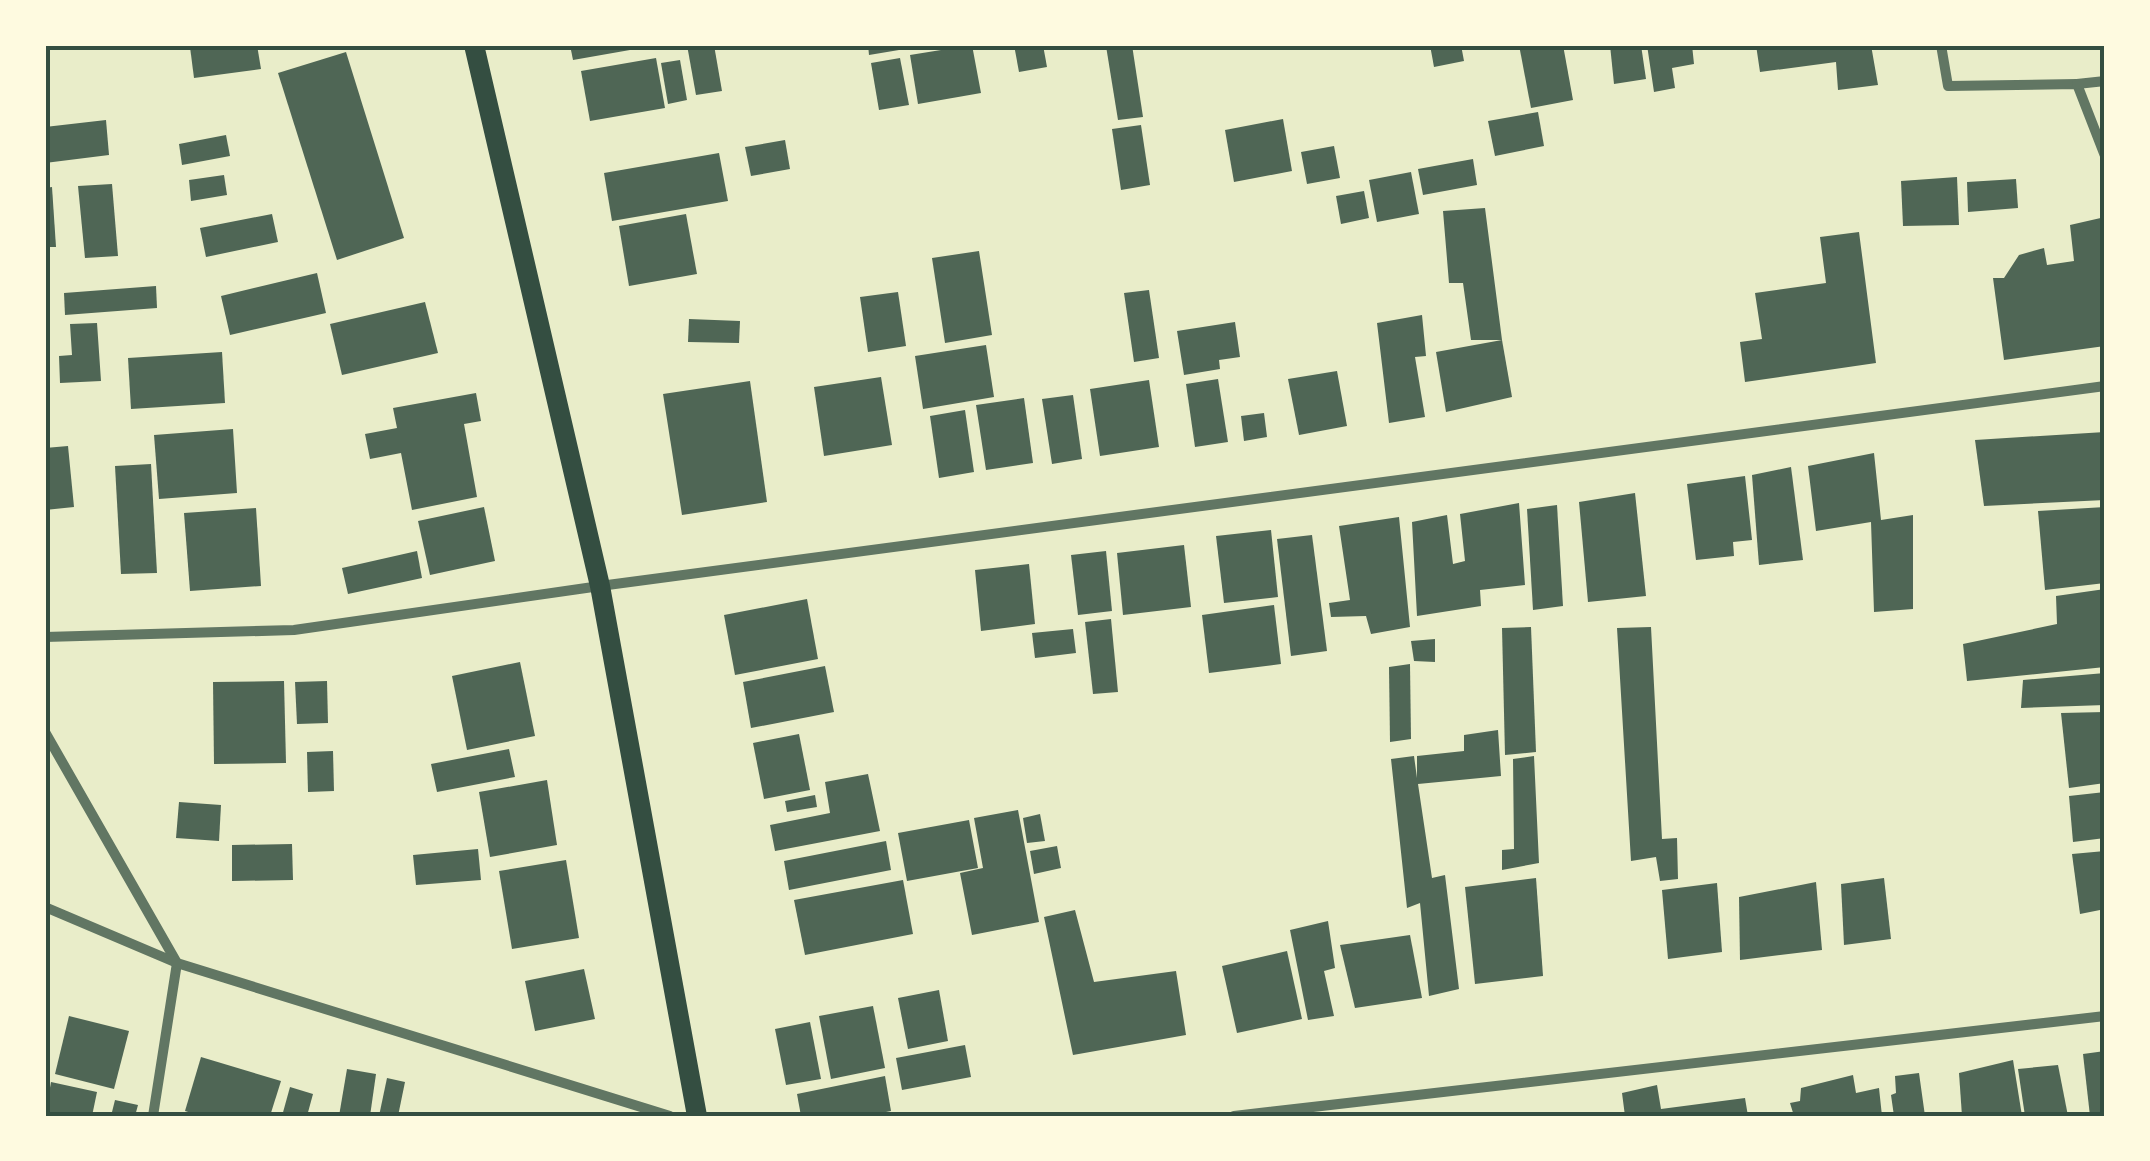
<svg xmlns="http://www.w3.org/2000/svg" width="2150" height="1161" font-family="'Alegreya Sans',sans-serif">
<rect width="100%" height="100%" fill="#e9edc9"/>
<g fill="#4f6655">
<path d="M206 45H257L261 69 194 78 190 47Z"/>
<path d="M570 45H647V47L573 60Z"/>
<path d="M687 45H714L722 91 696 95Z"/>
<path d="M868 45H916L917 47 869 55Z"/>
<path d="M972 45 981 93 918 104 910 55Z"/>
<path d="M1014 45H1043L1047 67 1019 72Z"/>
<path d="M1132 45 1143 117 1118 120 1106 46Z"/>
<path d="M1430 45H1461L1464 61 1434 67Z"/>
<path d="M1519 45H1563L1573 100 1531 108Z"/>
<path d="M1610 45H1641L1646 79 1614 84Z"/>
<path d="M1647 45H1692L1694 64 1672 68 1675 88 1654 92Z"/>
<path d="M1756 45H1871L1878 85 1838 90 1836 62 1760 72Z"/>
<path d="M346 52 404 238 337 260 278 73Z"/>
<path d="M656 58 665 108 590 121 581 71Z"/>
<path d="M900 58 909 105 879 110 871 63Z"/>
<path d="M680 60 687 100 668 104 661 63Z"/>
<path d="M1538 112 1544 146 1495 156 1488 121Z"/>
<path d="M1283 119 1292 171 1234 182 1225 130Z"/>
<path d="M106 120 109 155 45 163V127Z"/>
<path d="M1141 125 1150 185 1121 190 1112 129Z"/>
<path d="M226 135 230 156 182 165 179 144Z"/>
<path d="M785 140 790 169 751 176 745 147Z"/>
<path d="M1334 146 1340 178 1307 184 1301 152Z"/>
<path d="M719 153 728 201 612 221 604 173Z"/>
<path d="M1473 159 1477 185 1423 195 1418 169Z"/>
<path d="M1411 172 1419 214 1377 222 1369 180Z"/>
<path d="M224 175 227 195 191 201 189 180Z"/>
<path d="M1957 177 1959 225 1903 226 1901 181Z"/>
<path d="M2016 179 2018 208 1968 212 1967 182Z"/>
<path d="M112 184 118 256 85 258 78 186Z"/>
<path d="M52 187 56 247H45V188Z"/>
<path d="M1364 191 1369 218 1341 224 1336 196Z"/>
<path d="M1485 208 1502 340H1471L1463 283H1449L1443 211Z"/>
<path d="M272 214 278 242 206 257 200 228Z"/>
<path d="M686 214 697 274 629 286 619 226Z"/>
<path d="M2105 217V346L2004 360 1993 278H2004L2019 255 2044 248 2047 265 2074 261 2070 225Z"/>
<path d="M1859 232 1876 363 1745 382 1740 342 1762 339 1755 293 1826 283 1820 237Z"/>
<path d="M979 251 992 335 945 343 932 258Z"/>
<path d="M317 273 326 313 230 335 221 296Z"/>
<path d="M156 286 157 308 65 315 64 293Z"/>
<path d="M1149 290 1159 358 1134 362 1124 293Z"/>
<path d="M898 292 906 346 868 352 860 297Z"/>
<path d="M425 302 438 353 342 375 330 324Z"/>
<path d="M1422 315 1426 356 1415 357 1425 417 1389 423 1377 323Z"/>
<path d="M689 319 740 321 739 343 688 342Z"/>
<path d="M1235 322 1240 357 1219 360 1220 369 1184 375 1177 331Z"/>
<path d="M97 323 101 381 60 383 59 356 72 355 70 324Z"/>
<path d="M1502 340 1512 397 1446 412 1436 352Z"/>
<path d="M986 345 994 397 923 409 915 356Z"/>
<path d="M222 352 225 403 131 409 128 358Z"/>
<path d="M1337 371 1347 426 1299 435 1288 379Z"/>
<path d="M881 377 892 445 824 456 814 387Z"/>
<path d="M1218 379 1228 442 1195 447 1186 384Z"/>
<path d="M1149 380 1159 447 1100 456 1090 389Z"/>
<path d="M750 381 767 502 682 515 663 394Z"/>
<path d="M476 393 481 421 464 424 477 497 412 510 401 453 370 459 365 434 397 428 393 408Z"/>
<path d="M1073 395 1082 459 1052 464 1042 399Z"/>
<path d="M1024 398 1033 463 986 470 976 405Z"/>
<path d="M965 410 974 472 939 478 930 416Z"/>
<path d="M1264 413 1267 437 1244 441 1241 416Z"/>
<path d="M233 429 237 493 159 499 154 435Z"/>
<path d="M2105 432V500L1984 506 1975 440Z"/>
<path d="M68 446 74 507 45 510V448Z"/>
<path d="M1874 453 1881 520 1913 515V609L1874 612 1871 522 1816 531 1808 466Z"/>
<path d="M151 464 157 573 121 574 115 466Z"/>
<path d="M1791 467 1803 560 1759 565 1752 475Z"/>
<path d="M1745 476 1752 540 1733 542 1734 556 1696 560 1687 484Z"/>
<path d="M1635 493 1646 596 1588 602 1579 502Z"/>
<path d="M1519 503 1525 585 1480 590 1481 606 1417 616 1412 522 1447 515 1453 564 1465 561 1460 514Z"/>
<path d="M1557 505 1563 606 1533 610 1527 509Z"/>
<path d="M484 507 495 561 430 575 418 521Z"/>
<path d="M2105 507V583L2045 590 2038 511Z"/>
<path d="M256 508 261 586 190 591 184 513Z"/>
<path d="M1399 517 1410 627 1371 634 1366 616 1331 617 1329 603 1350 600 1339 526Z"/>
<path d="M1271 530 1278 597 1224 603 1216 536Z"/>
<path d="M1312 535 1327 651 1291 656 1277 539Z"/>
<path d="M1184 545 1191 607 1123 615 1117 553Z"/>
<path d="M417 551 422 578 348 594 342 568Z"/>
<path d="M1106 551 1112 611 1078 615 1071 555Z"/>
<path d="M1029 564 1035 624 981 631 975 570Z"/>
<path d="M2105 589V667L1967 681 1963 644 2057 624 2056 596Z"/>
<path d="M807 599 818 659 735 675 724 615Z"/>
<path d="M1274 605 1281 664 1209 673 1202 615Z"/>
<path d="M1111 619 1118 692 1093 694 1085 622Z"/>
<path d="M1531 627 1536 752 1505 755 1502 628Z"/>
<path d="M1651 627 1662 839 1677 838 1678 879 1660 881 1656 857 1631 861 1617 628Z"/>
<path d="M1073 629 1076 653 1035 658 1032 633Z"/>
<path d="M1435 639V662L1414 661 1411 641Z"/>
<path d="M520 662 535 736 467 750 452 676Z"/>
<path d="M1410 664 1411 739 1390 742 1389 667Z"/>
<path d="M825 666 834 712 751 728 743 682Z"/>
<path d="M2105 673V705L2021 708 2023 680Z"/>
<path d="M284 681 286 763 214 764 213 682Z"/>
<path d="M327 681 328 723 297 724 295 682Z"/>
<path d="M2105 712V783L2069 788 2061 713Z"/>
<path d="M1498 730 1501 776 1418 784 1432 878 1445 875 1459 989 1429 996 1420 903 1407 908 1391 759 1414 756 1417 778V756L1464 751V735Z"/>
<path d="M799 734 810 790 764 799 753 743Z"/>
<path d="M509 749 515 777 437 792 431 764Z"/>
<path d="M333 751 334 791 308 792 307 752Z"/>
<path d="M1534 756 1539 863 1502 870V850L1514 849 1513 759Z"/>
<path d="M868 774 880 831 775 851 770 825 830 813 825 782Z"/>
<path d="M547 780 557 845 490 857 479 792Z"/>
<path d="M2105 792V838L2073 842 2069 796Z"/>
<path d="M815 795 817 807 787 812 785 801Z"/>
<path d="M179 802 221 805 219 841 176 838Z"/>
<path d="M1018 810 1039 922 972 935 960 873 983 868 974 818Z"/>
<path d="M1040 814 1045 841 1027 843 1023 818Z"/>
<path d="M969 820 978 868 907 881 898 833Z"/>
<path d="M886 841 891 870 789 890 784 861Z"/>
<path d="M292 844 293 880 232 881V845Z"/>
<path d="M1057 846 1061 868 1034 874 1030 851Z"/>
<path d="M478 849 481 880 416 885 413 855Z"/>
<path d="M2105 851V909L2080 914 2072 854Z"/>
<path d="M566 860 579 938 512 949 499 871Z"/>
<path d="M1536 878 1543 976 1475 984 1465 887Z"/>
<path d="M1884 878 1891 939 1844 945 1841 884Z"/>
<path d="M903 880 913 934 805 955 794 900Z"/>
<path d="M1816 882 1822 950 1740 960 1739 897Z"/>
<path d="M1717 883 1722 952 1668 959 1662 890Z"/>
<path d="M1075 910 1094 982 1176 971 1186 1035 1073 1055 1044 917Z"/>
<path d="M1328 921 1335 968 1324 971 1334 1016 1308 1020 1290 930Z"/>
<path d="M1410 935 1422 998 1355 1008 1340 945Z"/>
<path d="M1287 951 1302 1019 1237 1033 1222 966Z"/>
<path d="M584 969 595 1019 535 1031 525 981Z"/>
<path d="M939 990 948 1041 908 1049 898 998Z"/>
<path d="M873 1006 885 1068 831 1079 819 1016Z"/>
<path d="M69 1016 129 1031 114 1089 55 1074Z"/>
<path d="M810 1022 821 1079 786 1085 775 1029Z"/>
<path d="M965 1045 971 1077 902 1090 896 1058Z"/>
<path d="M2105 1051V1116H2090L2083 1054Z"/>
<path d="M201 1057 281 1081 270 1116H201L185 1111Z"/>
<path d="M2013 1060 2022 1116H1962L1959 1073Z"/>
<path d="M2058 1065 2068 1116H2025L2018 1069Z"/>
<path d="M347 1069 376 1074 370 1116H339Z"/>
<path d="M1919 1073 1925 1116H1894L1891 1095 1896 1093 1895 1076Z"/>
<path d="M1853 1075 1856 1093 1879 1088 1882 1116H1794L1790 1103 1800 1101 1801 1088Z"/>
<path d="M885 1076 891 1111 866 1116H801L797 1094Z"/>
<path d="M387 1078 405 1082 398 1116H379Z"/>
<path d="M51 1082 97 1092 92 1116H45Z"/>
<path d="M1657 1085 1661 1109 1745 1098 1748 1116H1625L1622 1093Z"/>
<path d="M290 1087 313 1094 307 1116H282Z"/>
<path d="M115 1100 138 1105 135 1116H111Z"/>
</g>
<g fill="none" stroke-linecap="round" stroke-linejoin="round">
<g stroke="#617663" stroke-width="10">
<path d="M1941 45 1948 86 2077 84 2105 156"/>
<path d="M2077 84 2105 81"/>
<path d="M45 637 294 630 600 586 2105 386"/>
<path d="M45 732 177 963 153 1116"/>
<path d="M45 907 177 963 670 1116"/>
<path d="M1234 1116 2105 1016"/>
</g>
<path stroke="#344e41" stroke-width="20" d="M474 45 600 586 697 1116"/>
</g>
<rect width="2150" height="1161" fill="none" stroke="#fefae0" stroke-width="95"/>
<rect x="48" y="48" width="2054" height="1066" fill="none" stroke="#344e41" stroke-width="4"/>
</svg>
